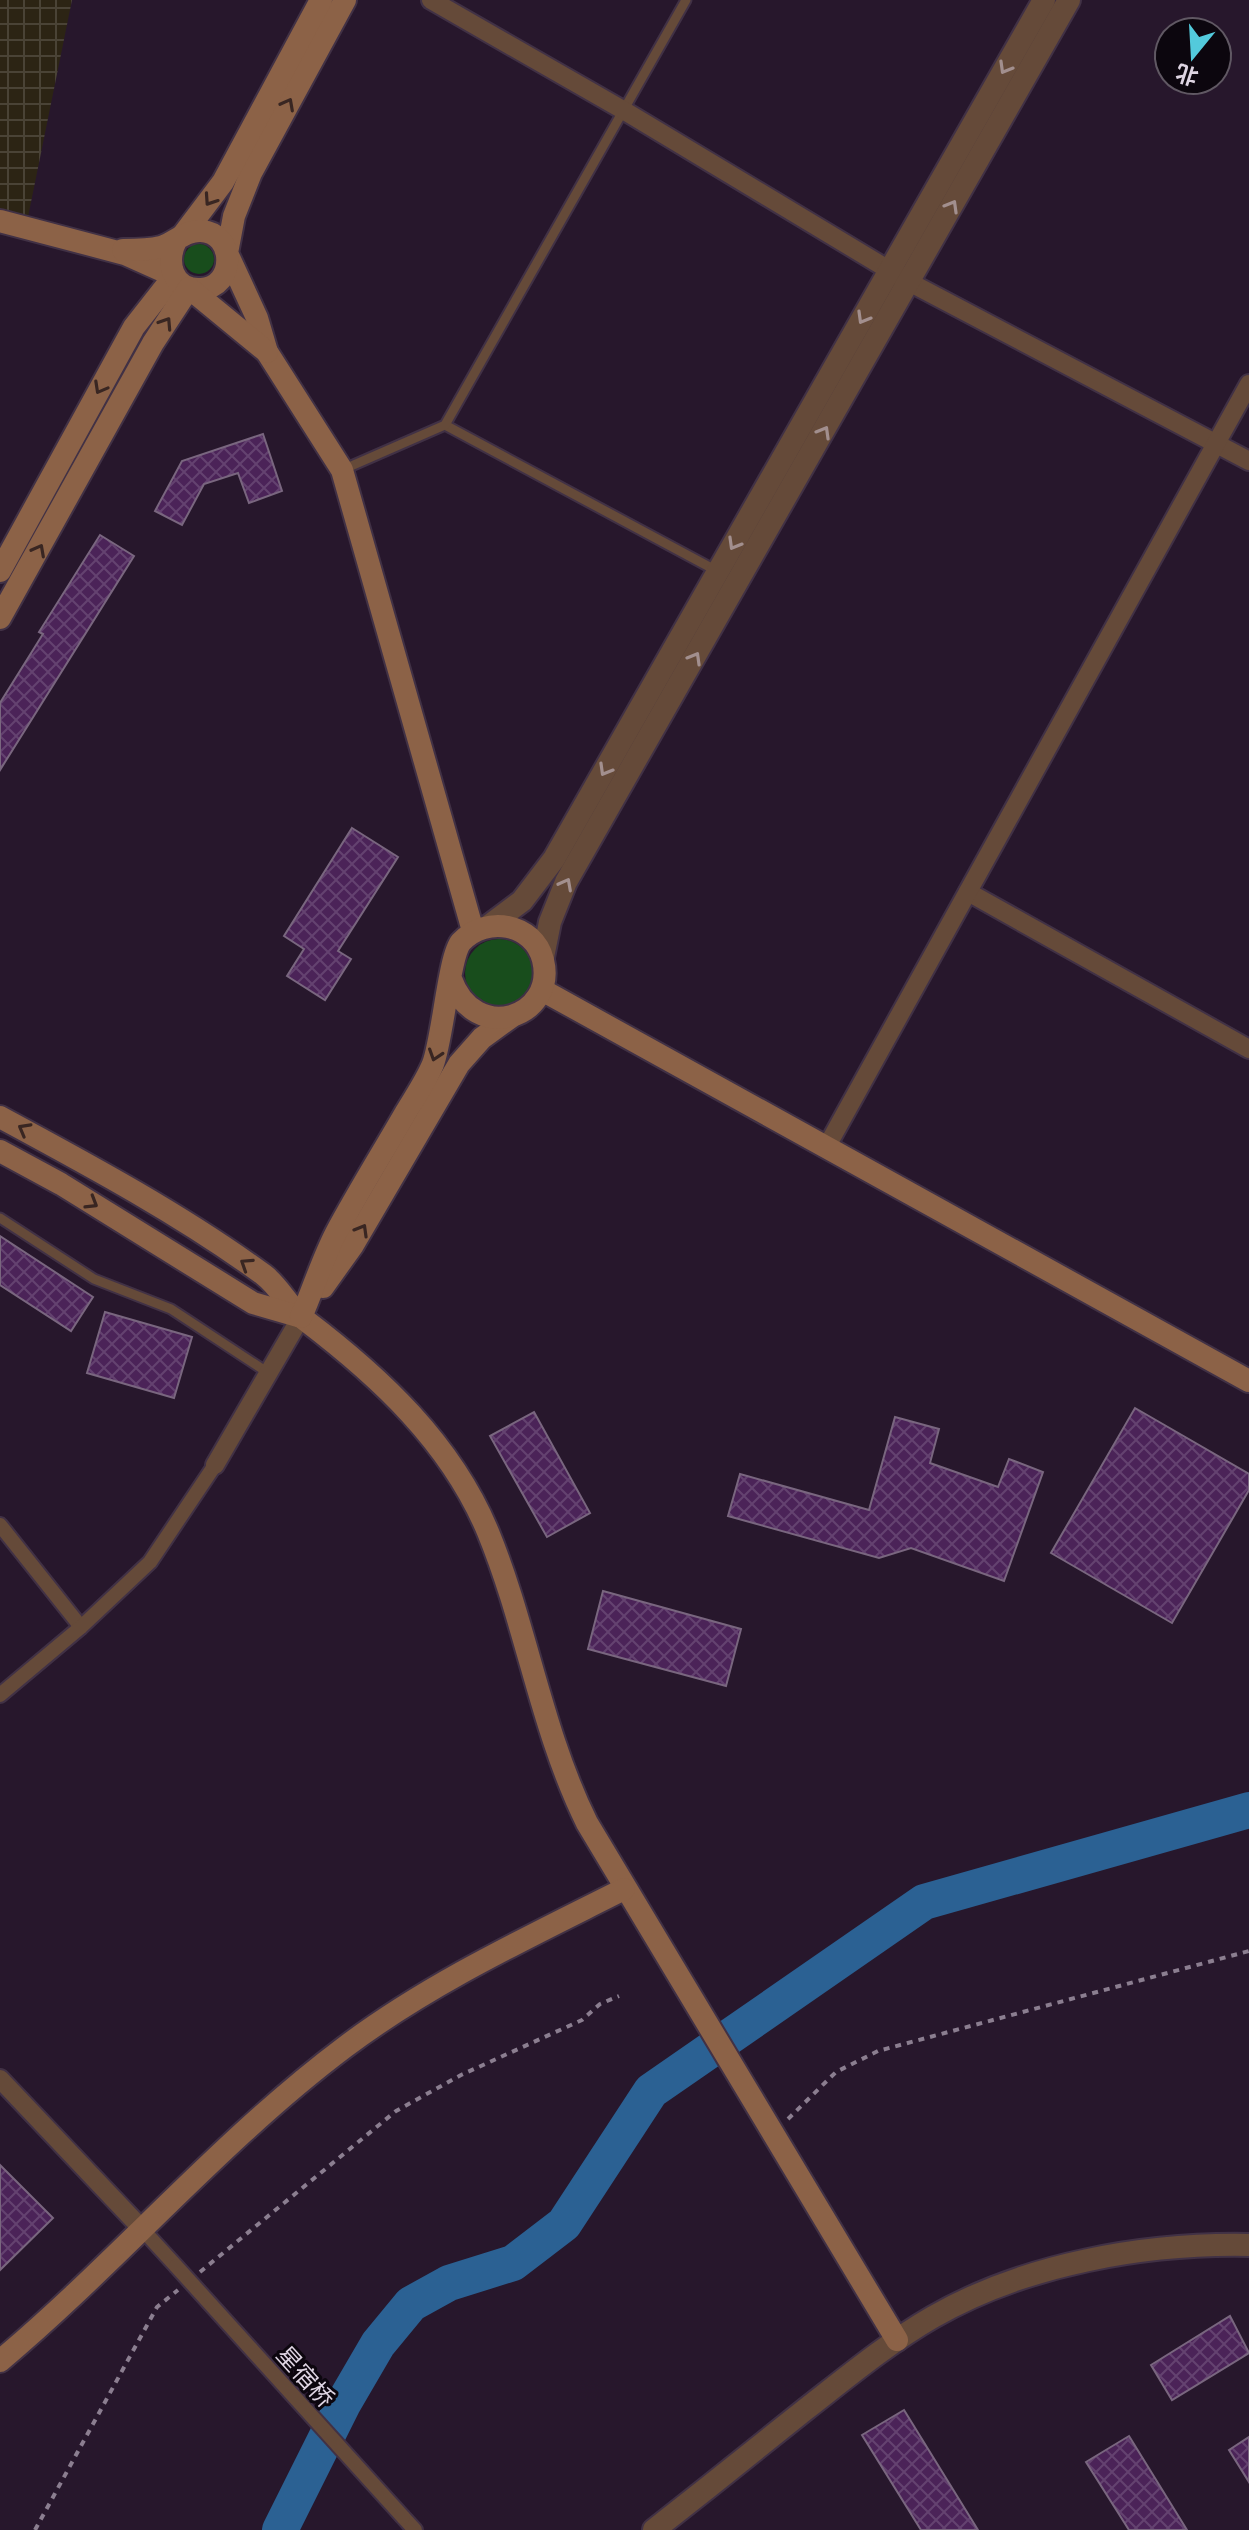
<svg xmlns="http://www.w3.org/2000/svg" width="1249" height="2530" font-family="'Fira Sans','Noto Sans SC',sans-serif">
<defs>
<pattern id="industrial-grid" width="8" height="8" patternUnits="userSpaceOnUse" patternTransform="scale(2)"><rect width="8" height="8" fill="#2c2414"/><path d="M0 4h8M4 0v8" fill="none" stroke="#4a4336"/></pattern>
<pattern id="building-cross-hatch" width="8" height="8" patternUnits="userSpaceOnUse" patternTransform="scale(2)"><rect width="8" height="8" fill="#4b2358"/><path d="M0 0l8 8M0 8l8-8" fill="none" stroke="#644270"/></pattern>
</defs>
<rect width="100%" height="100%" fill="#27172c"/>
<path fill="url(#industrial-grid)" d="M0 0H72L28 217 0 209Z"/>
<g fill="#184d1c">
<circle cx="199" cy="259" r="15"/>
<circle cx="499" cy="973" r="34"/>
</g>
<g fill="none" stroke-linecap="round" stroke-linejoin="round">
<path stroke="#2b6193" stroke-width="36" d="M280 2530 343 2404 378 2344 411 2304 449 2283 513 2263 564 2224 651 2091 924 1902 1249 1810"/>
</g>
<g fill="url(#building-cross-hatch)" stroke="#79667f" stroke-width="2">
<path d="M263 434 282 491 249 503 238 473 204 484 182 525 155 511 182 461Z"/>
<path d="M100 535 134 556 0 770V703L43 634 39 632Z"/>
<path d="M352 828 398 857 338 951 351 959 325 1000 287 976 304 949 284 936Z"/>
<path d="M0 1236 93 1297 71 1331 0 1285Z"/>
<path d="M105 1312 192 1337 174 1398 87 1373Z"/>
<path d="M1135 1408 1249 1474V1490L1172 1623 1051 1553Z"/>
<path d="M534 1412 590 1513 547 1537 490 1436Z"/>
<path d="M895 1417 939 1429 930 1463 998 1487 1009 1459 1043 1472 1004 1581 911 1548 879 1558 728 1516 740 1474 869 1510Z"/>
<path d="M603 1591 741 1629 726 1686 588 1649Z"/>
<path d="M0 2165 53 2218 0 2270Z"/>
<path d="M1230 2316 1249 2353 1172 2400 1151 2365Z"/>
<path d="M904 2410 978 2530H921L862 2435Z"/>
<path d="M1129 2436 1187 2530H1129L1086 2462Z"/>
<path d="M1249 2437V2482L1229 2450Z"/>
</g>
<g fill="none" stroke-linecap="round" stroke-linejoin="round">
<defs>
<g id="service">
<path d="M445 425 717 571"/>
<path d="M342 470 445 425 686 0"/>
<path d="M0 1218 94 1279 171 1309 270 1374"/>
</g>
<g id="pedestrian">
<path d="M0 1525 81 1627"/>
<path d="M0 1695 81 1627 150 1562 215 1465"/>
<path d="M143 2230 176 2266"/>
<path d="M403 2517 415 2530"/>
</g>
<g id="minor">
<path d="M431 0 623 110 909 282 1249 461"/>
<path d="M968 892 1249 1049"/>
<path d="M826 1148 1249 384"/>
<path d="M215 1465 301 1317"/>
<path d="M0 2079 143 2230"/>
</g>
<g id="tertiary">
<path d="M490 925 522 901 554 859 1044 0"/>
<path d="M543 957 550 922 566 882 1069 0"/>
<path d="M654 2530C705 2490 755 2450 806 2409 847 2377 888 2343 933 2317 1025 2264 1145 2243 1249 2245"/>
</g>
<g id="secondary">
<path d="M345 0 251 173 234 216 227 253 257 318 267 352 342 470 473 931"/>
<path d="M0 221 125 254 174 276 134 327 0 571"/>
<path d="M183 235 223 182 321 0"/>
<path d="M123 250C135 250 149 250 161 247 175 243 185 230 201 231 236 233 236 287 201 289 172 291 165 261 176 241"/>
<path d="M0 618 153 343 189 288 267 352"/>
<path d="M542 990 1249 1381"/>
<path d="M0 1117C89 1165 182 1215 264 1275 280 1287 289 1308 305 1320 380 1377 451 1443 488 1532 527 1627 541 1730 587 1823L897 2340"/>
<path d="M0 1151 61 1184 253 1303 301 1317"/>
<path d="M323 1287 353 1245 459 1064 482 1038 511 1017"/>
<path d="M301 1317C313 1290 322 1260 336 1233 358 1192 383 1152 406 1112 415 1097 426 1081 433 1064 443 1037 449 956 461 942 486 915 534 923 543 960 557 1017 475 1046 451 979"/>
<path d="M0 2361C119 2261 221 2140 345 2047 430 1983 529 1937 624 1889"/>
</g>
</defs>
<use href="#service" stroke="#413145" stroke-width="13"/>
<use href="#pedestrian" stroke="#413145" stroke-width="18"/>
<use href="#minor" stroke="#413145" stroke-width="22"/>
<use href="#tertiary" stroke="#413145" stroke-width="26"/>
<use href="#secondary" stroke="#413145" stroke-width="26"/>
<g stroke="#8b7e90" stroke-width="4" stroke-dasharray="6 6" stroke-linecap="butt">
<path d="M788 2119 836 2072 878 2051 1249 1951"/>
<path d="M200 2272 396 2111 461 2075 582 2020 600 2004 619 1996"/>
<path d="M35 2530 157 2307 178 2290"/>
</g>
<use href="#service" stroke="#654a39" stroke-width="9"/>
<use href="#pedestrian" stroke="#654a39" stroke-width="14"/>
<use href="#minor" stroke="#654a39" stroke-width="18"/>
<use href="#tertiary" stroke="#654a39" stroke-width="22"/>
<use href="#secondary" stroke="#8c6247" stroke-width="22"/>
<defs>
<path id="pedestrian-bridge" d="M176 2266 403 2517"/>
</defs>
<use href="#pedestrian-bridge" stroke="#413145" stroke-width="18" stroke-linecap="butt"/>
<use href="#pedestrian-bridge" stroke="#654a39" stroke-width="14"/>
</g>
<defs><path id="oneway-chevron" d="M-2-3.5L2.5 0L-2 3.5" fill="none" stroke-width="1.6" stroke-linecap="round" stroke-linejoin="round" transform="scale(2)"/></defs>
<g stroke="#a28f8e">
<use href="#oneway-chevron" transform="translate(1005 68) rotate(120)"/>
<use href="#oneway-chevron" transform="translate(952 206) rotate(-60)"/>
<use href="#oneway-chevron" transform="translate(863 318) rotate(120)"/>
<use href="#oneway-chevron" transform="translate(824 432) rotate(-60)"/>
<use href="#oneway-chevron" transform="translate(734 544) rotate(120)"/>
<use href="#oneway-chevron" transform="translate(695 658) rotate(-60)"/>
<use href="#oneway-chevron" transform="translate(605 770) rotate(120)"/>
<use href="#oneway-chevron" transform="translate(566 884) rotate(-62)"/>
</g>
<g stroke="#392622">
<use href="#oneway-chevron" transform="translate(288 104) rotate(-62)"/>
<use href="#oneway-chevron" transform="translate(210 200) rotate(124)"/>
<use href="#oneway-chevron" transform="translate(166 323) rotate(-57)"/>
<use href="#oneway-chevron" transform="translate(100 388) rotate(119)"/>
<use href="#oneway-chevron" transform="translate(39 550) rotate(-62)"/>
<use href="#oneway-chevron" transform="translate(435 1055) rotate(108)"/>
<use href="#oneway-chevron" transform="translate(24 1129) rotate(-151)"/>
<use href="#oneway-chevron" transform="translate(92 1203) rotate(31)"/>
<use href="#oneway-chevron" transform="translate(362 1230) rotate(-60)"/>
<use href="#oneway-chevron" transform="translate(246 1264) rotate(-147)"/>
</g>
<g text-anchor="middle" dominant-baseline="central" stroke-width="6" stroke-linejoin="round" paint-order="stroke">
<g font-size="24" fill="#ded4e2" stroke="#0c060e">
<text transform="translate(305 2377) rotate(48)">星宿桥</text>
</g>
</g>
<g transform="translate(1193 56) rotate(198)"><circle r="38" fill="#0c060e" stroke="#605863" stroke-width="2"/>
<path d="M0-6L14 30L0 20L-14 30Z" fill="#53cadc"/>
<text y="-12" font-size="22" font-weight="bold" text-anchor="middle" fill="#ded4e2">北</text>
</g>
</svg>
